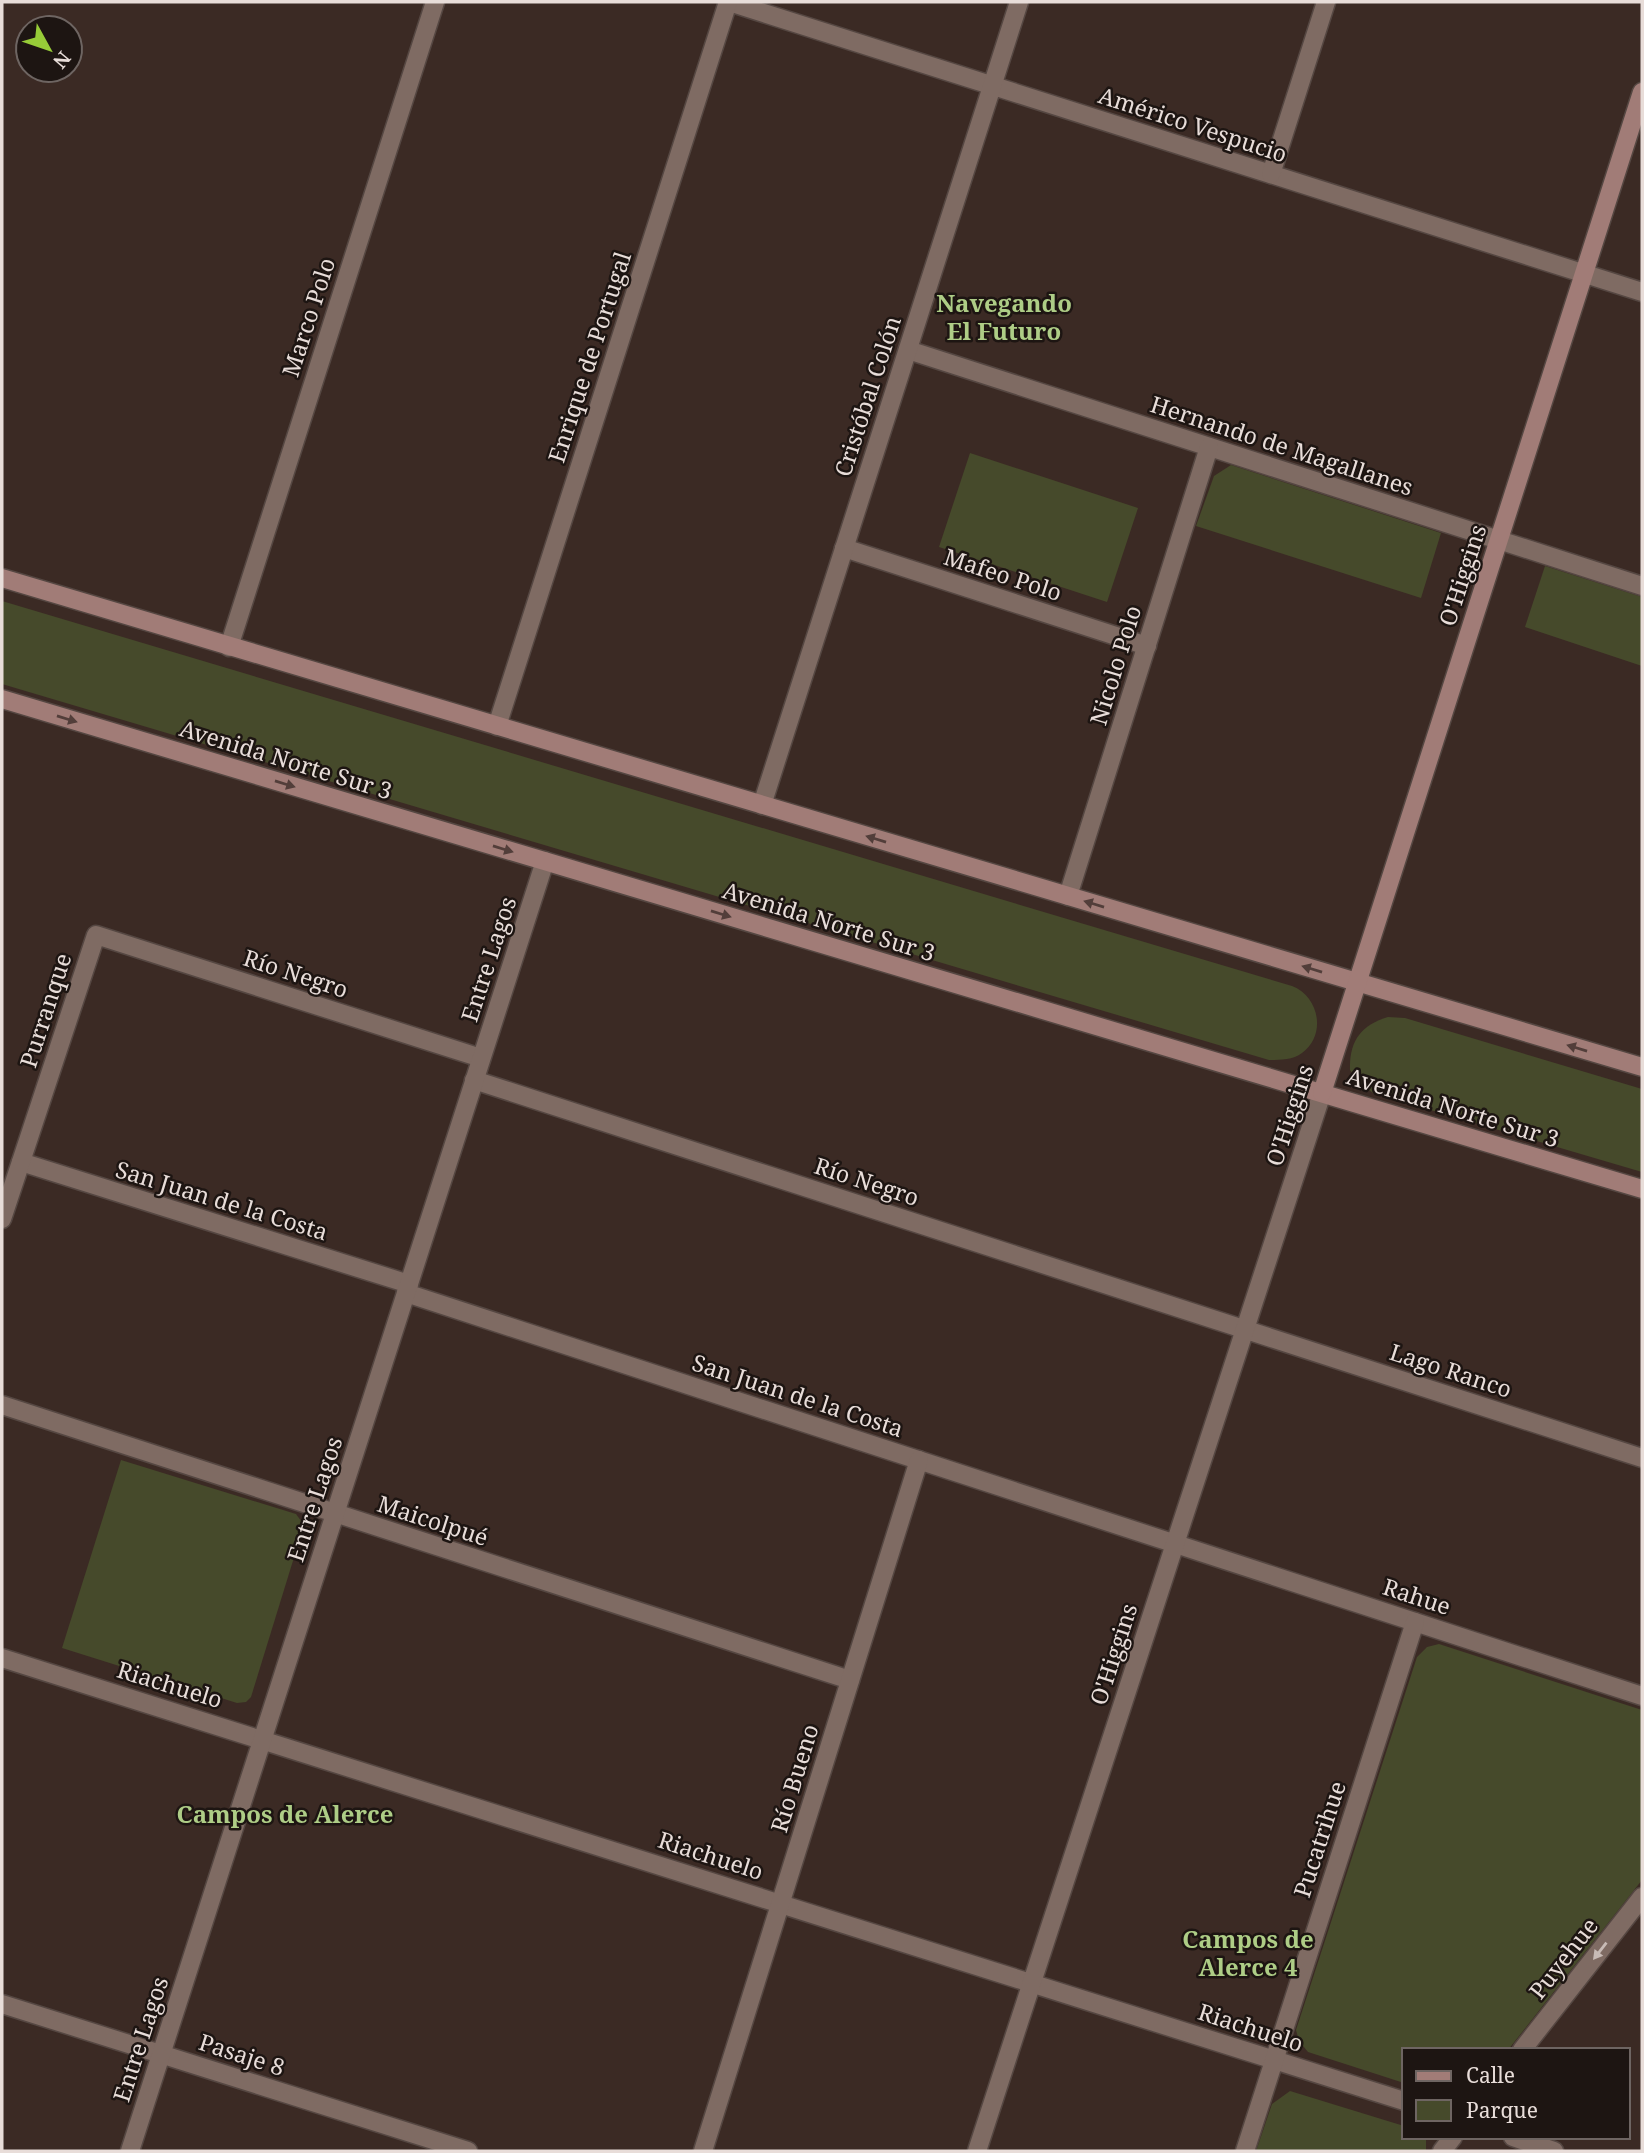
<svg xmlns="http://www.w3.org/2000/svg" width="1644" height="2153" font-family="'Noto Serif',serif">
<rect width="100%" height="100%" fill="#3b2a24"/>
<g fill="#464a2b">
<path d="M970 453 1138 508 1107 602 939 547Z"/>
<path d="M1231 465 1441 533 1421 598 1196 526 1214 476Z"/>
<path d="M1545 566 1642 597V666L1525 627Z"/>
<path d="M2 601 1292 986C1319 996 1327 1035 1302 1053 1293 1060 1280 1060 1269 1060L2 684Z"/>
<path d="M1388 1017 1405 1018 1642 1089V1172L1373 1093 1358 1082 1350 1070C1349 1041 1361 1025 1388 1017Z"/>
<path d="M121 1460 296 1514 304 1525 251 1697 246 1702 237 1703 62 1648Z"/>
<path d="M1439 1644 1642 1710V1880L1508 2050H1404V2083L1308 2052 1299 2041 1296 2030 1417 1657 1427 1647Z"/>
<path d="M1290 2091 1404 2126V2137H1426V2150L1256 2151 1272 2104Z"/>
</g>
<g fill="none" stroke-linecap="round" stroke-linejoin="round">
<defs>
<g id="street">
<path d="M729 2 1642 292"/>
<path d="M1271 174 1326 2"/>
<path d="M908 350 1642 586"/>
<path d="M844 548 1147 646"/>
<path d="M229 647 435 2"/>
<path d="M497 726 728 2"/>
<path d="M762 805 1019 2"/>
<path d="M1068 896 1209 447"/>
<path d="M474 1080 1642 1458"/>
<path d="M21 1162 409 1284"/>
<path d="M2 1219 96 935 481 1058"/>
<path d="M406 1293 1642 1696"/>
<path d="M2 1405 850 1680"/>
<path d="M2 1658 1404 2101"/>
<path d="M2 2004 468 2151"/>
<path d="M1522 2050 1642 1897"/>
<path d="M1513 2137 1554 2151"/>
<path d="M130 2151 545 861"/>
<path d="M703 2151 919 1460"/>
<path d="M977 2151 1322 1093"/>
<path d="M1245 2151 1415 1622"/>
<path d="M1442 2151 1453 2137"/>
</g>
<g id="secondary">
<path d="M2 578 1642 1067"/>
<path d="M2 699 1642 1189"/>
<path d="M1322 1093 1642 92"/>
</g>
</defs>
<use href="#street" stroke="#554742" stroke-width="21"/>
<use href="#secondary" stroke="#554742" stroke-width="21"/>
<use href="#street" stroke="#7f6b63" stroke-width="18"/>
<use href="#secondary" stroke="#a17c77" stroke-width="18"/>
</g>
<defs><path id="oneway-solid" d="M-6-.8H1V-3.2L6.5 0L1 3.2V.8H-6Z" transform="scale(1.75)"/></defs>
<g fill="#523e3a">
<use href="#oneway-solid" transform="translate(67 719) rotate(17)"/>
<use href="#oneway-solid" transform="translate(285 784) rotate(17)"/>
<use href="#oneway-solid" transform="translate(876 839) rotate(-163)"/>
<use href="#oneway-solid" transform="translate(503 849) rotate(17)"/>
<use href="#oneway-solid" transform="translate(1094 904) rotate(-163)"/>
<use href="#oneway-solid" transform="translate(721 914) rotate(17)"/>
<use href="#oneway-solid" transform="translate(1312 969) rotate(-163)"/>
<use href="#oneway-solid" transform="translate(1577 1048) rotate(-163)"/>
</g>
<use fill="#c8bbb6" href="#oneway-solid" transform="translate(1600 1951) rotate(128)"/>
<g text-anchor="middle" dominant-baseline="central" stroke-width="5" stroke-linejoin="round" paint-order="stroke">
<g font-size="23" fill="#e8ddd9" stroke="#1d1512">
<text transform="translate(1193 124) rotate(18)">Américo Vespucio</text>
<text transform="translate(308 317) rotate(-72)">Marco Polo</text>
<text transform="translate(589 357) rotate(-72)">Enrique de Portugal</text>
<text transform="translate(867 396) rotate(-72)">Cristóbal Colón</text>
<text transform="translate(1282 445) rotate(18)">Hernando de Magallanes</text>
<text transform="translate(1003 574) rotate(18)">Mafeo Polo</text>
<text transform="translate(1462 575) rotate(-72)">O'Higgins</text>
<text transform="translate(1115 665) rotate(-73)">Nicolo Polo</text>
<text transform="translate(286 759) rotate(17)">Avenida Norte Sur 3</text>
<text transform="translate(829 921) rotate(17)">Avenida Norte Sur 3</text>
<text transform="translate(488 959) rotate(-72)">Entre Lagos</text>
<text transform="translate(296 973) rotate(18)">Río Negro</text>
<text transform="translate(45 1010) rotate(-72)">Purranque</text>
<text transform="translate(1453 1107) rotate(17)">Avenida Norte Sur 3</text>
<text transform="translate(1289 1115) rotate(-72)">O'Higgins</text>
<text transform="translate(867 1181) rotate(18)">Río Negro</text>
<text transform="translate(222 1200) rotate(17)">San Juan de la Costa</text>
<text transform="translate(1451 1370) rotate(18)">Lago Ranco</text>
<text transform="translate(798 1395) rotate(18)">San Juan de la Costa</text>
<text transform="translate(314 1499) rotate(-72)">Entre Lagos</text>
<text transform="translate(433 1520) rotate(18)">Maicolpué</text>
<text transform="translate(1417 1596) rotate(18)">Rahue</text>
<text transform="translate(1113 1654) rotate(-72)">O'Higgins</text>
<text transform="translate(170 1684) rotate(17)">Riachuelo</text>
<text transform="translate(794 1778) rotate(-73)">Río Bueno</text>
<text transform="translate(1319 1839) rotate(-72)">Pucatrihue</text>
<text transform="translate(711 1855) rotate(18)">Riachuelo</text>
<text transform="translate(1563 1958) rotate(-52)">Puyehue</text>
<text transform="translate(1251 2027) rotate(18)">Riachuelo</text>
<text transform="translate(140 2039) rotate(-72)">Entre Lagos</text>
<text transform="translate(242 2054) rotate(18)">Pasaje 8</text>
</g>
<g font-size="24" font-weight="bold" fill="#aecd86" stroke="#1d1512">
<text x="1004" y="302">Navegando<tspan x="1004" dy="28">El Futuro</tspan></text>
<text x="285" y="1813">Campos de Alerce</text>
<text x="1248" y="1938">Campos de<tspan x="1248" dy="28">Alerce 4</tspan></text>
</g>
</g>
<rect width="1644" height="2153" fill="none" stroke="#e8ddd9" stroke-width="7"/>
<rect x="1402" y="2048" width="228" height="91" fill="#1d1512" stroke="#6e6562" stroke-width="2"/>
<rect x="1416" y="2071" width="35" height="10" fill="#a17c77" stroke="#6e6562" stroke-width="2"/>
<text x="1466" y="2083" font-size="21" fill="#e8ddd9">Calle</text>
<rect x="1416" y="2100" width="35" height="21" fill="#464a2b" stroke="#6e6562" stroke-width="2"/>
<text x="1466" y="2118" font-size="21" fill="#e8ddd9">Parque</text>
<g transform="translate(49 49) rotate(130)"><circle r="33" fill="#1d1512" stroke="#6e6562" stroke-width="2"/>
<path d="M0-5L12 26L0 18L-12 26Z" fill="#97cc38"/>
<text y="-10" font-size="19" font-weight="bold" text-anchor="middle" fill="#e8ddd9">N</text>
</g>
</svg>
